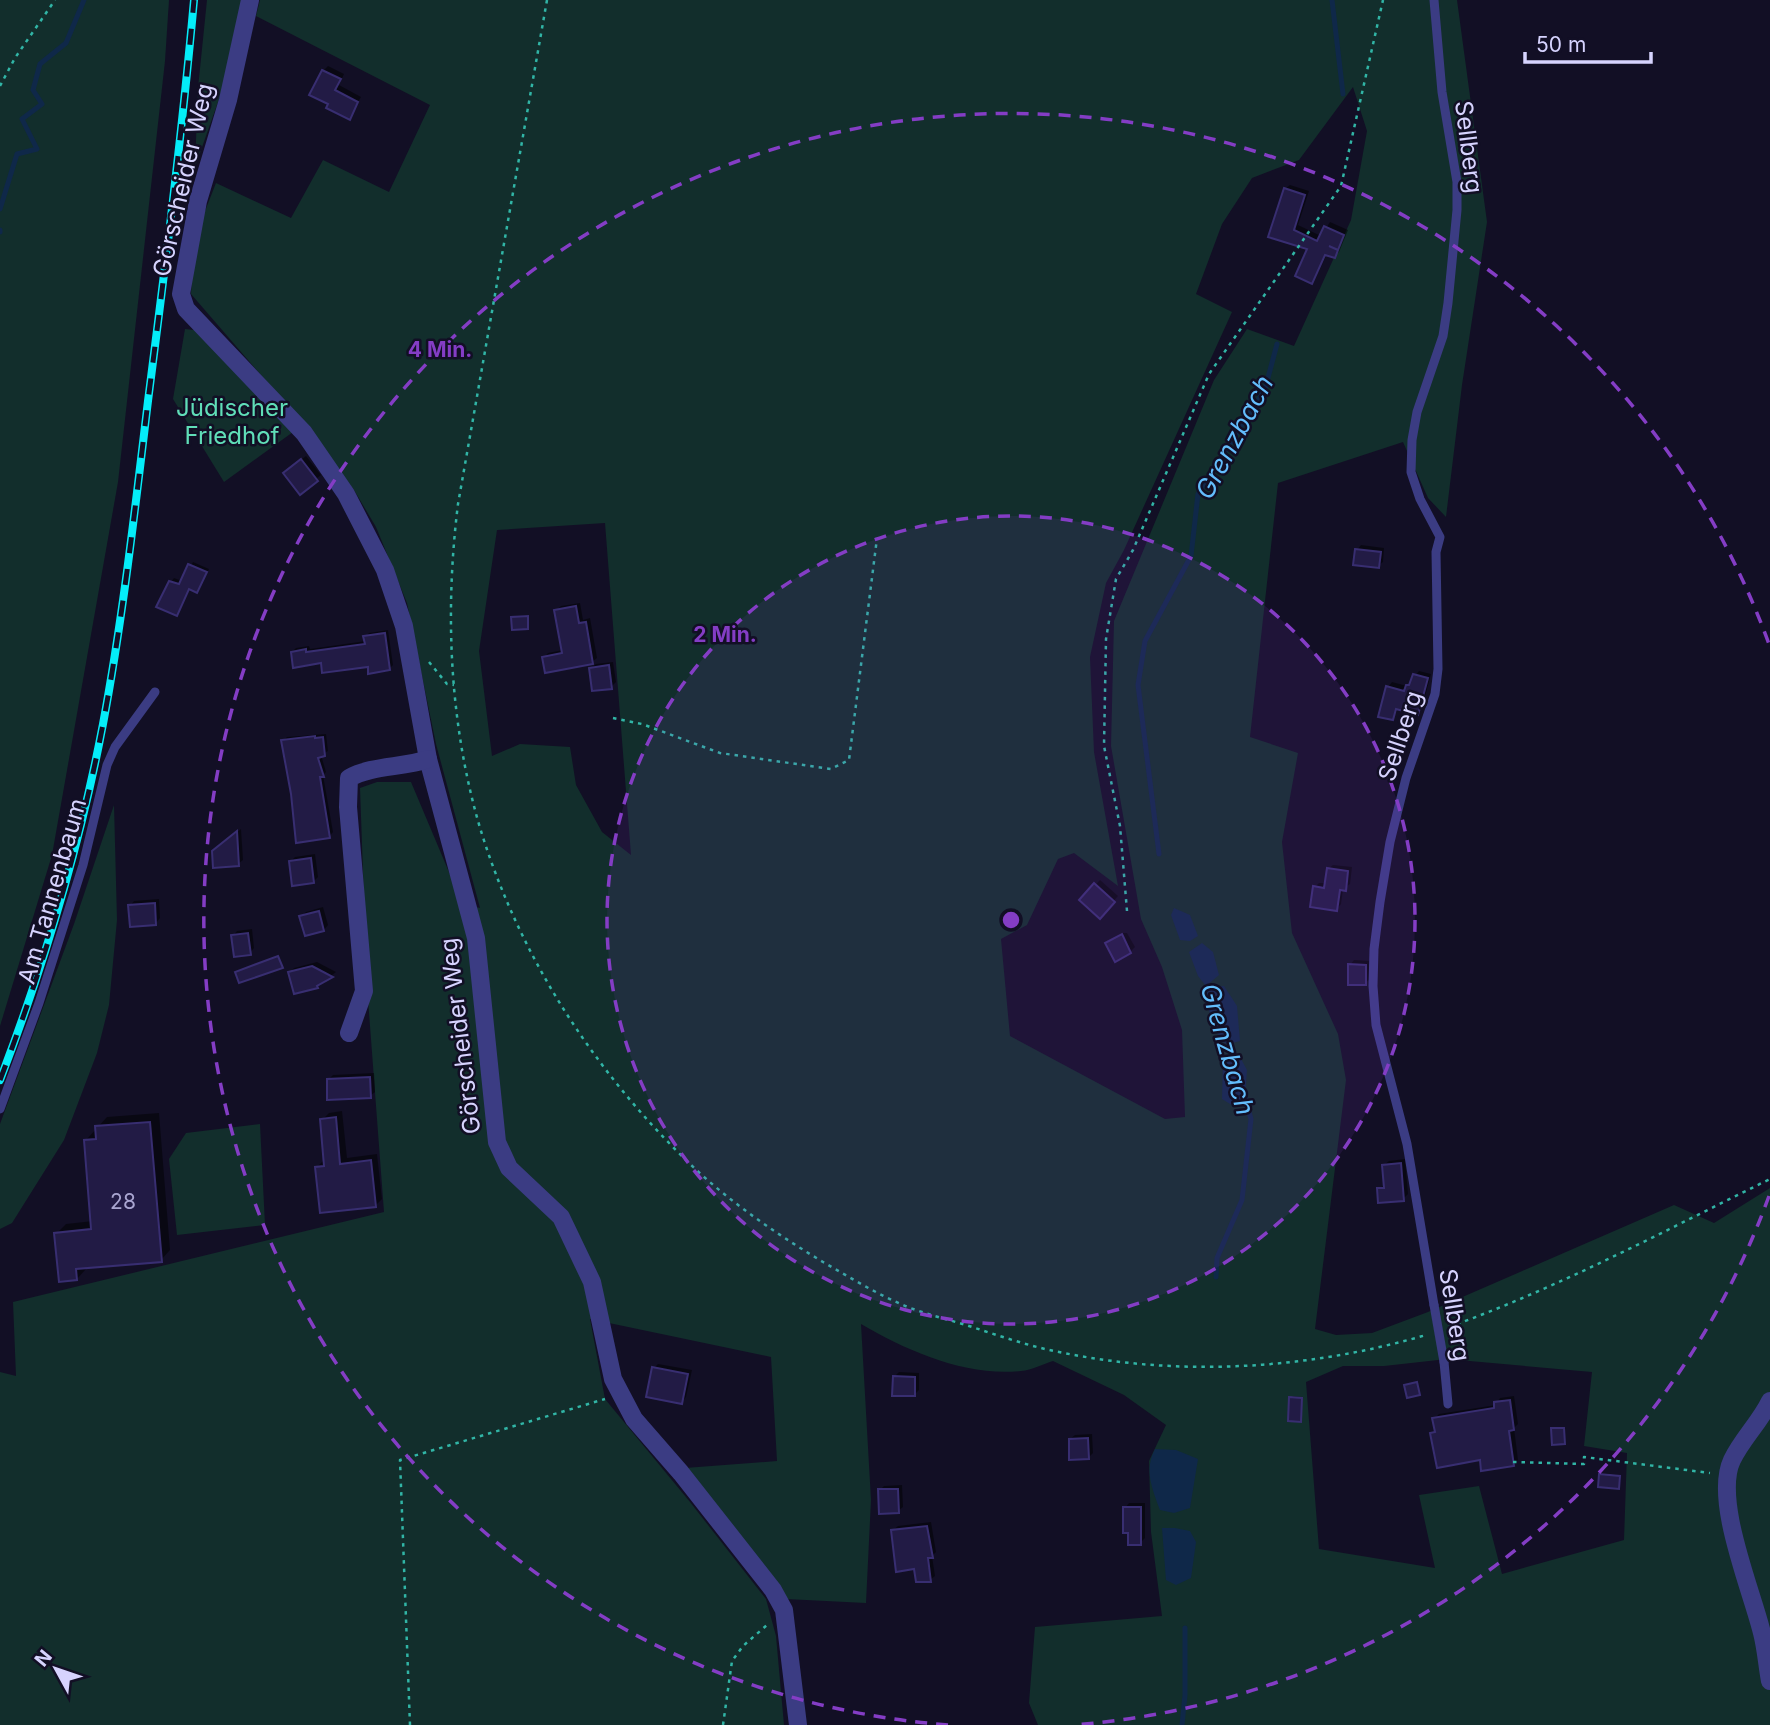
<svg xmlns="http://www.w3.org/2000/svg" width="1770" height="1725" font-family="Inter,sans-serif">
<rect width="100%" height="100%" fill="#120f25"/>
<g fill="#122e2c" fill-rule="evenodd">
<path d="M0 0H169L165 61 118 482 52 855 0 1026Z"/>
<path d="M207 0H243L230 68 195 167 198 88Z"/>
<path d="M260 0H1457L1487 222 1462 385 1446 517 1428 498 1403 442 1278 483 1250 737 1298 753 1282 842 1292 933 1338 1034 1346 1080 1315 1329 1336 1335 1372 1333 1428 1312 1674 1205 1714 1223 1770 1188V1725H1038L1029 1703 1035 1627 1162 1616 1151 1532 1149 1461 1166 1425 1124 1395 1053 1361C1043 1364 1032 1370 1021 1371 967 1377 907 1351 861 1324L871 1500 866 1603 786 1599 685 1468 777 1461 771 1357 590 1319 605 1399 690 1502 766 1599 776 1636 784 1725H0V1372L16 1376 13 1302 384 1212 367 986 360 788 377 782H411L462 903 480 908 436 744 407 603 376 527 354 490 311 433 191 294 194 239 216 183 291 218 323 160 389 192 430 105 256 16ZM1353 87 1367 131 1351 220 1294 346 1247 329 1214 380 1114 621 1111 746 1141 919 1162 967 1182 1030 1185 1117 1165 1119 1010 1036 1001 939 1027 925 1058 859 1074 853 1118 886 1094 752 1090 657 1106 583 1124 550 1232 312 1196 294 1222 224 1252 178 1299 160ZM605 523 631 855 602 832 576 785 570 747 520 744 492 756 479 651 497 530ZM1447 1359 1592 1372 1584 1446 1627 1453 1624 1540 1502 1574 1479 1486 1419 1495 1435 1568 1319 1549 1306 1382 1343 1366H1384Z"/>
<path d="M185 329 203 331 293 432 224 482 173 399Z"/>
<path d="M114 805 117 920 109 1005 97 1053 64 1140 12 1223 0 1229V1124L74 924Z"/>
<path d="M260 1124 265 1225 177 1235 169 1159 186 1133Z"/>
</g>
<g fill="#0f2849">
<path d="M1174 908 1190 915 1198 936 1190 941 1180 940 1171 915Z"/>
<path d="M1202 943 1213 952 1219 975 1206 986 1198 976 1189 952Z"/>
<path d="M1224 986 1237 1006 1240 1041 1229 1044 1222 1042 1212 1022 1205 994 1213 988Z"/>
<path d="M1232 1056 1240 1057 1247 1070 1245 1097 1235 1107 1222 1099 1223 1061Z"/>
<path d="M1155 1449 1176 1450 1198 1459 1190 1508 1174 1513 1160 1510C1152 1488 1144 1470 1155 1449Z"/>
<path d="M1162 1528H1175L1190 1531 1196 1542 1191 1578 1176 1585 1166 1580Z"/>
</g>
<g fill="#0007">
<path d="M328 66 344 74 339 85 361 97 349 118 331 103 323 71Z"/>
<path d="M1290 185 1309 191 1298 225 1321 236 1330 222 1348 230 1339 252 1334 256 1327 254 1316 277 1312 282 1309 248 1270 236 1285 189Z"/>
<path d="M306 456 321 475 316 479 290 469Z"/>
<path d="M1361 545 1384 548 1383 562 1378 566 1357 550Z"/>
<path d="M193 562 209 569 200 587 197 591 190 588 176 614 171 582 174 578 182 581Z"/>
<path d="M580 603 583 620 590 618 597 658 592 662 544 658 548 653 563 650 556 611 561 606Z"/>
<path d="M529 615 528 628 513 617 515 616Z"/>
<path d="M388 630 393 665 389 669 369 665 322 661 292 652 296 648 309 646 310 649 366 641 365 637 369 633Z"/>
<path d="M613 662 616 682 611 687 591 668 596 664Z"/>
<path d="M1419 671 1431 674 1422 708 1418 713 1399 708 1392 718 1388 687 1392 682 1407 686Z"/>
<path d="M326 734 328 751 321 755 326 772 323 775 333 832 330 836 293 793 283 741 287 737Z"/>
<path d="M241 829 243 860 238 864 219 847Z"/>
<path d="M315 854 318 877 314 881 290 862 295 857Z"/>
<path d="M1333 865 1352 867 1350 884 1343 889 1341 904 1337 909 1315 887 1319 883H1326L1328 869Z"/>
<path d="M1100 880 1118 896 1100 916 1082 900Z"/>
<path d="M159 899 160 918 156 923 130 906 134 901Z"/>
<path d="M323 907 328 925 324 930 301 916 306 912Z"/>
<path d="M252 929 254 948 250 953 233 936 237 931Z"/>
<path d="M1123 933H1127L1135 947 1130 952 1107 943Z"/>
<path d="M1354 960 1370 961V979L1365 983 1350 965Z"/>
<path d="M317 962 336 972 317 987 290 972 294 968Z"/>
<path d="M374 1073 375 1092 370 1096 328 1080 333 1075Z"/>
<path d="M342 1111 347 1158 377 1154 382 1199 375 1206 317 1167 324 1160 322 1120 329 1113Z"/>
<path d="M159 1113 170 1250 161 1260 86 1266V1269L77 1279 56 1234 66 1224 93 1221 86 1140 107 1117Z"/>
<path d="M1405 1159 1408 1194 1403 1199 1379 1189 1385 1184 1384 1165 1389 1161Z"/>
<path d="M658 1364 692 1370 686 1397 682 1402 654 1368Z"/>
<path d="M899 1372 919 1373V1390L914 1395 894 1377Z"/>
<path d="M1293 1396 1303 1397 1300 1420 1291 1398Z"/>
<path d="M1514 1396 1518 1424 1514 1428 1518 1460 1513 1464 1481 1458 1432 1434 1436 1430 1434 1419 1439 1414 1496 1405 1500 1398Z"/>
<path d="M1092 1434 1093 1453 1088 1458 1070 1439 1075 1435Z"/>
<path d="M1603 1473 1621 1475 1620 1486 1618 1488 1601 1474Z"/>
<path d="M902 1485 903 1507 898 1511 880 1490 884 1486Z"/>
<path d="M1129 1503H1145V1538L1140 1543 1129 1531 1125 1508Z"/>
<path d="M931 1522 936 1552 932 1556 935 1576 930 1580 915 1567 893 1530 898 1526Z"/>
</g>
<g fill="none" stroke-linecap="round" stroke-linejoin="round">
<g stroke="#0f2849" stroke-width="5">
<path d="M1332 0 1343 94"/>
<path d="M0 209 17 154 37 149 22 119 42 104 33 90 40 64 66 43 84 0"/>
<path d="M0 230V232"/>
<path d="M1159 854 1138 685 1145 641 1191 556 1198 494 1265 389 1277 344"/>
<path d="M1228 1040 1234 1061"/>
<path d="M1216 1277 1217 1258 1242 1200 1251 1119 1243 1091"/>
<path d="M1182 1725 1185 1695V1628"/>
</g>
</g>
<g fill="#221b45" stroke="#382e71" stroke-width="2">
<path d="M322 70 341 79 335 90 358 102 350 120 326 108 328 104 309 95Z"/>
<path d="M1284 188 1305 195 1294 230 1317 241 1324 226 1344 235 1338 250 1329 246 1338 250 1335 258 1325 255 1312 284 1295 276 1307 249 1268 237Z"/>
<path d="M301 459 318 481 300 495 283 473Z"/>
<path d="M1355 549 1381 552 1379 568 1353 565Z"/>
<path d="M188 564 207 572 197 593 189 589 177 616 156 607 169 581 179 584Z"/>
<path d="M576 606 579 623 586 622 593 664 545 673 542 657 562 653 554 610Z"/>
<path d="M528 616V629L512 630 511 617Z"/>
<path d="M385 633 390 670 368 674V667L322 673 321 663 293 668 291 652 306 649V652L365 644 363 636Z"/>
<path d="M609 665 612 689 592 691 589 668Z"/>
<path d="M1413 674 1428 678 1418 715 1396 709 1393 720 1378 717 1386 686 1404 691 1406 685H1409Z"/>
<path d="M315 736V738L323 737 325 756 318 758 324 777H320L330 838 296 843 291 794 281 740Z"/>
<path d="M237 831 239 866 213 868 212 851Z"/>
<path d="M311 858 314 883 292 886 289 861Z"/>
<path d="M1327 868 1348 871 1346 891 1340 890 1337 911 1310 907 1313 886 1324 888Z"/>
<path d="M1094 883 1115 902 1100 919 1079 900Z"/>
<path d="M155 903 156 925 130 927 128 905Z"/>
<path d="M319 911 324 931 305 936 299 916Z"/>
<path d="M248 933 251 955 234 957 231 935Z"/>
<path d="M1122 934 1131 953 1115 962 1105 943Z"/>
<path d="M278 956 283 968 239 983 235 972Z"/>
<path d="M1348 964 1366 965V985H1348Z"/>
<path d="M312 966 333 977 317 986 318 988 294 994 288 972Z"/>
<path d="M370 1077 371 1098 327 1100V1079Z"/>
<path d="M336 1117 340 1164 371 1160 376 1207 320 1213 315 1167 324 1166 320 1119Z"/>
<path d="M150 1122 162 1262 76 1269 77 1280 59 1282 54 1233 91 1229 84 1140 96 1139 95 1126Z"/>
<path d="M1401 1163 1404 1201 1378 1203 1377 1188H1384L1382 1165Z"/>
<path d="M652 1367 688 1374 682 1404 646 1397Z"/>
<path d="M893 1376 915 1377V1396H892Z"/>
<path d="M1417 1382 1420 1395 1407 1398 1404 1385Z"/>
<path d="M1289 1397 1302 1398 1301 1422 1288 1421Z"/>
<path d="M1510 1400 1514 1430 1509 1431 1514 1466 1481 1471 1480 1460 1437 1468 1430 1433 1435 1432 1432 1418 1494 1408V1402Z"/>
<path d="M1551 1428H1564L1565 1444 1552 1445Z"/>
<path d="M1088 1438 1089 1459 1069 1460V1439Z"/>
<path d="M1599 1474 1620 1476 1619 1489 1598 1487Z"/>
<path d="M878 1489H898L899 1513 879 1514Z"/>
<path d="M1123 1507H1141V1545H1128V1533H1123Z"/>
<path d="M927 1526 933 1558H928L931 1582H916L914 1569 896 1572 891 1530Z"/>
</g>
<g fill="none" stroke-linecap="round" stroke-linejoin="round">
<g stroke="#31b5a6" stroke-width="2.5" stroke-dasharray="3.5 5" stroke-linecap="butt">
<path d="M547 0 458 504C445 609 449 718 478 821 516 951 592 1069 688 1162 728 1201 775 1233 823 1262 849 1277 875 1293 903 1305 924 1314 947 1319 969 1326 1000 1336 1031 1347 1064 1353 1183 1377 1310 1369 1426 1335"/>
<path d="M0 86 15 58 55 0"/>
<path d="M429 662 447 684 454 685"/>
<path d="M613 718 642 724 720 753 831 769 849 760 877 538"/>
<path d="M1127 911 1120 826 1104 746 1106 639 1116 579 1133 550 1209 374 1341 186 1383 0"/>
<path d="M1449 1327C1560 1287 1664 1231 1770 1179"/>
<path d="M1513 1462 1584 1464V1457L1710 1473"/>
<path d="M410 1725 400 1460 605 1399"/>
<path d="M723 1725 732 1661 743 1646 767 1625"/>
</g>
<g stroke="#3b3c83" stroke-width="9">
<path d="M1434 0 1442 92 1457 182V210L1448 303 1443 336 1417 412 1412 440 1411 472 1420 499 1440 537 1436 552 1438 669 1435 694 1406 778 1390 842 1380 902 1374 949 1373 986 1376 1025 1407 1144 1434 1305"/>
<path d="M0 1109 39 1003 83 865 107 765 115 747 155 692"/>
<path d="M1444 1362 1448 1404"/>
</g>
<g stroke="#3b3c83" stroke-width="18">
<path d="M250 0 228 100 198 201 181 294 186 309 304 433 346 494 385 570 404 626 428 759 476 938 497 1142 509 1168 561 1217 592 1282 613 1379 634 1419 681 1473 773 1590 784 1610 798 1725"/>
<path d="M349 1033 364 991 348 807 349 778C372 765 403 768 428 759"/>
<path d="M1770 1401C1760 1422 1742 1439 1732 1460 1713 1500 1752 1591 1762 1633 1766 1648 1767 1665 1770 1681"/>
</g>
<defs>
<path id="rail" d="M0 1080C44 965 80 845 103 724 123 617 135 509 148 401 165 268 182 134 194 0"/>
</defs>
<use href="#rail" stroke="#04edf9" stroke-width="8"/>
<use href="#rail" stroke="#120f25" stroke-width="5" stroke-dasharray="16" stroke-linecap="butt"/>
<path stroke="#3b3c83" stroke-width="9" d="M1434 1305 1444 1362"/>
</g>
<circle cx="1011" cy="920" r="404" fill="#843dc5" fill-opacity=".12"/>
<g fill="none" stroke="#843dc5" stroke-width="3.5" stroke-dasharray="12 9">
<circle cx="1011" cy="920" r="404"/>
<path d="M1769 1196A807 807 0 0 1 1074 1725M948 1725A807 807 0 1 1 1769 644"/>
</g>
<g text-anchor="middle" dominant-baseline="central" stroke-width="5" stroke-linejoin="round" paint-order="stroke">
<g font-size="21" fill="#a9a5d0">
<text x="123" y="1201">28</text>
</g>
<g font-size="24" fill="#d6d3fe" stroke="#120f25">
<text transform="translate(1469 147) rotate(83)">Sellberg</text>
<text transform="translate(183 180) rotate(-77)">Görscheider Weg</text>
<text transform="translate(1400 736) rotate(-72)">Sellberg</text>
<text transform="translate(52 891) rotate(-74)">Am Tannenbaum</text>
<text transform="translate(460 1036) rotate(-97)">Görscheider Weg</text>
<text transform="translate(1455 1315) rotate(81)">Sellberg</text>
</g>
<g font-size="24" fill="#60deb8" stroke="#120f25">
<text x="232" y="407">Jüdischer<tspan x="232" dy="28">Friedhof</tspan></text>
</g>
<g font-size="26" font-style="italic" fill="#63bdfc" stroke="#120f25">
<text transform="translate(1234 437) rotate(-62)">Grenzbach</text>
<text transform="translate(1228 1049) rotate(74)">Grenzbach</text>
</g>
</g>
<circle cx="1011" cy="920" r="10" fill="#843dc5" stroke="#120f25" stroke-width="3.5"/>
<g font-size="21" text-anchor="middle" font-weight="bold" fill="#843dc5" stroke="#120f25" stroke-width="5" stroke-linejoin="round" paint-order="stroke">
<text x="440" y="357">4 Min.</text>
<text x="725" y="642">2 Min.</text>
</g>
<g transform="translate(56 1669) rotate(310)" stroke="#120f25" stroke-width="5" paint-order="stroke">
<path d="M0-5L12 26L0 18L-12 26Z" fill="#d6d3fe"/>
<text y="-10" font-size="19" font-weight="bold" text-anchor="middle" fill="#d6d3fe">N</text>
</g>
<path d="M1525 52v10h126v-10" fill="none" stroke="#d6d3fe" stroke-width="3.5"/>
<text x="1536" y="52" font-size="21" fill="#d6d3fe" stroke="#120f25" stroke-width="5" paint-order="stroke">50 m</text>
</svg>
